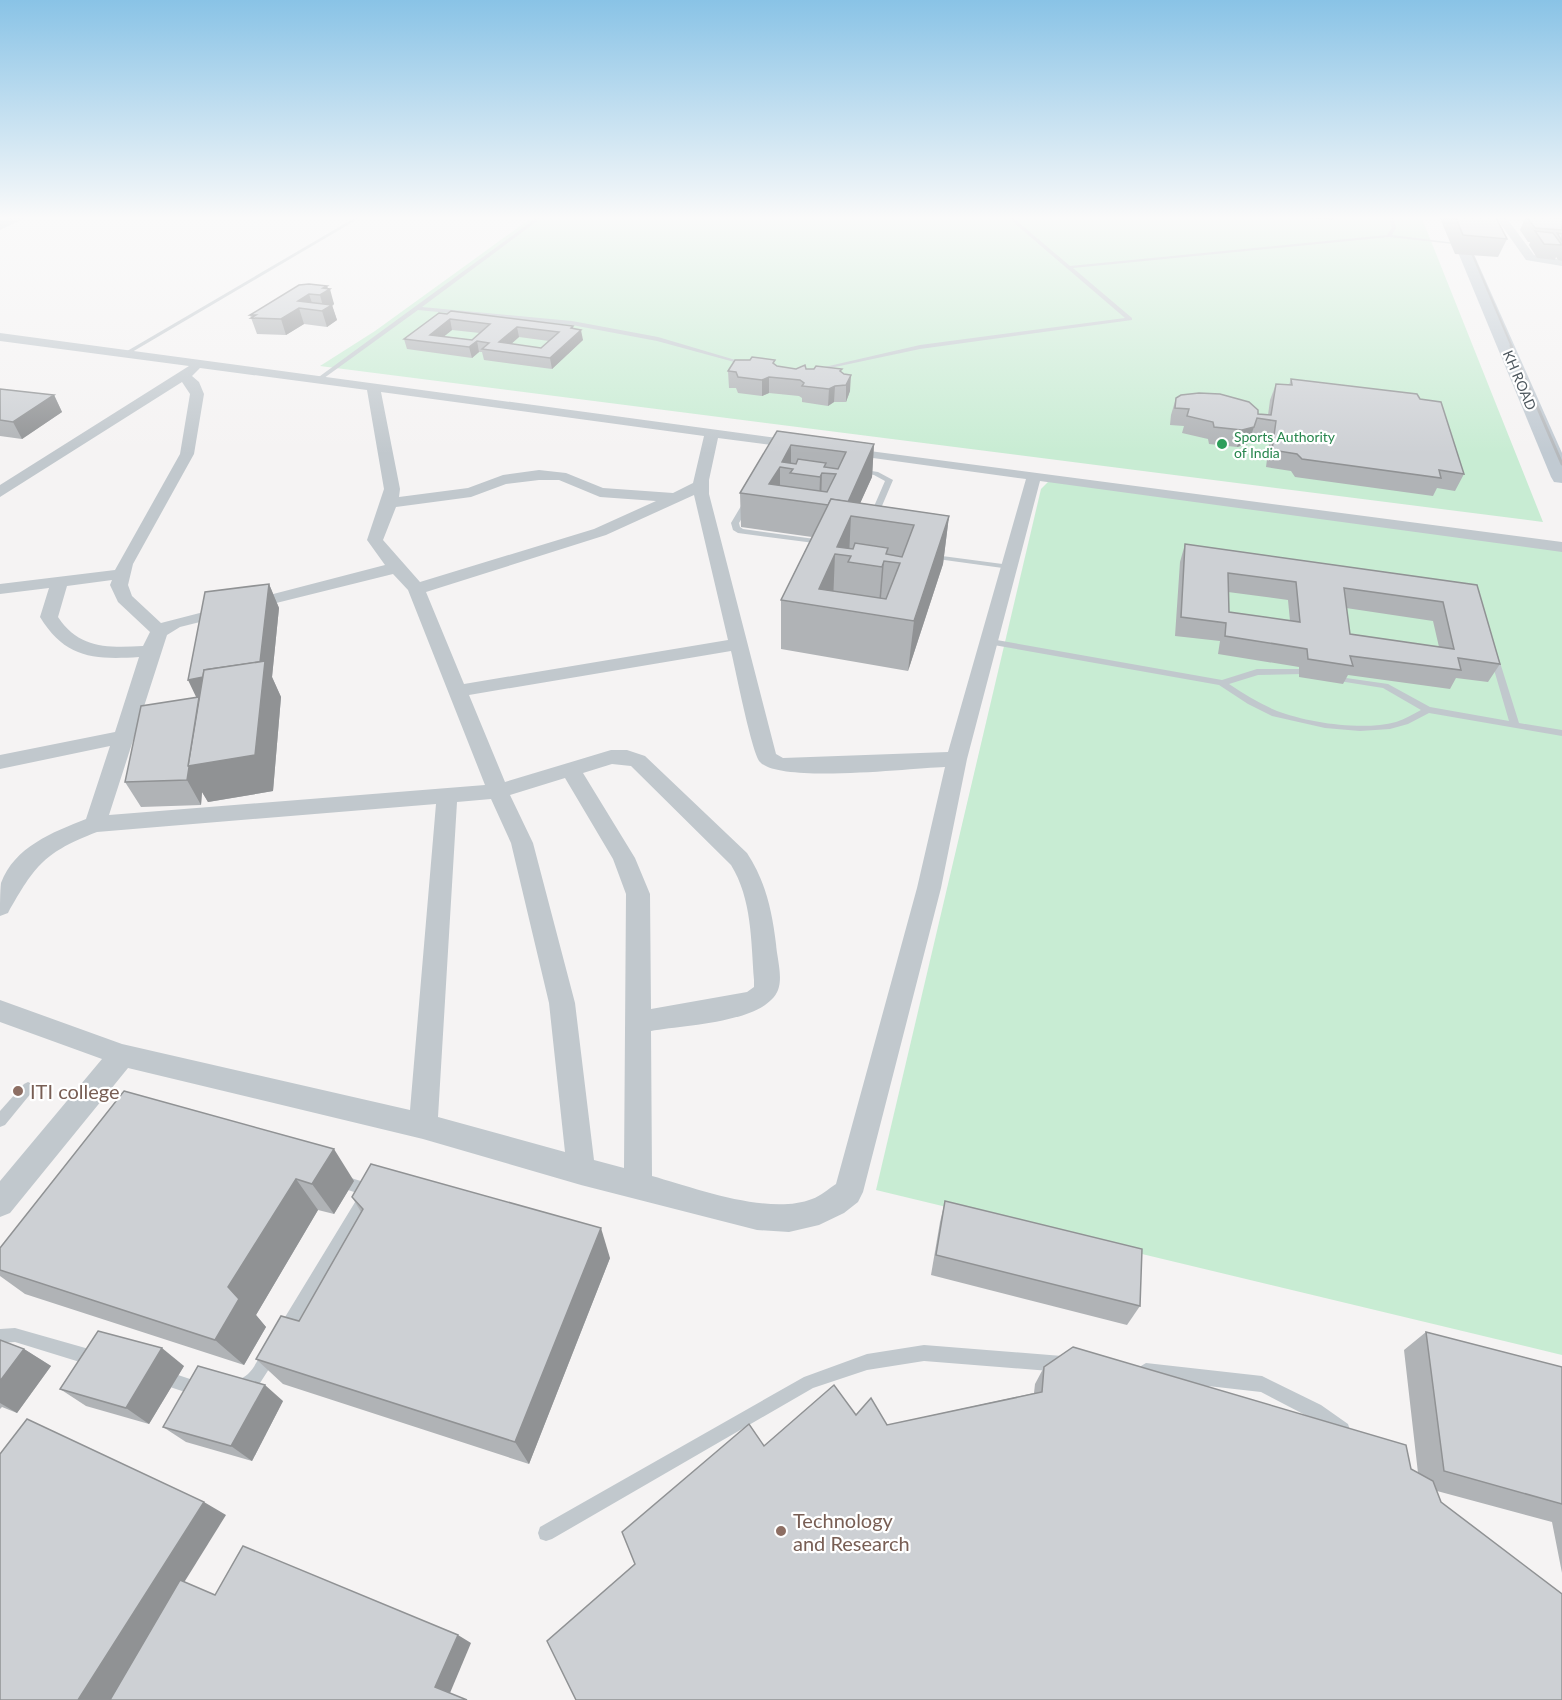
<svg xmlns="http://www.w3.org/2000/svg" width="1562" height="1700" font-family="Lato,sans-serif">
<rect width="100%" height="100%" fill="#f5f3f3"/>
<g fill="#c8ecd3">
<path d="M534 216H1421L1543 522 320 366 375 331Z"/>
<path d="M1054 476 1562 545V1355L876 1190 1041 489Z"/>
</g>
<g fill="none" stroke-linecap="round" stroke-linejoin="round">
<g fill="#c1c8cd" fill-rule="evenodd">
<path d="M358 216H363L127 355 122 354Z"/>
<path d="M539 216H544L422 307 572 321 658 337 749 364V366L657 341 572 325 418 310 320 381H316V379Z"/>
<path d="M1006 216H1011L1070 266 1387 235 1392 228 1389 216H1393L1396 228 1392 235 1464 244 1462 245 1389 237 1073 268 1132 318V320L920 349 816 371V369L920 345 1125 318Z"/>
<path d="M859 469 878 472 893 480 876 520 869 518 885 481 874 475 857 472V470Z"/>
<path d="M744 501 751 503 739 523 740 527 743 529 822 540 826 542 822 544 738 533 733 530 731 523Z"/>
<path d="M927 554 1010 565 1014 567 1010 569 930 558 926 556Z"/>
<path d="M991 639 1222 680 1257 669H1299L1303 672 1302 674 1258 675 1229 684C1244 694 1260 704 1277 711 1309 723 1363 731 1396 722 1405 719 1413 714 1421 710L1383 688 1339 681V677L1388 684 1430 707 1509 721 1490 656 1494 653 1498 656 1519 723 1562 730V736L1429 713 1408 724 1390 729 1360 731 1325 728 1272 716 1248 704 1219 685 988 644 987 642Z"/>
<path d="M28 1082 32 1084 34 1088 32 1092 5 1125 0 1127V1111L24 1084Z"/>
<path d="M338 1174 377 1186 379 1191 377 1196 372 1197 289 1337 284 1339 279 1337 277 1332 279 1327 360 1194 333 1185 331 1180 333 1175Z"/>
<path d="M15 1328 96 1351 101 1354 104 1359 101 1364 96 1367 15 1342 0 1343V1329Z"/>
<path d="M924 1345 1062 1356 1067 1359 1070 1364 1067 1369 1062 1372 924 1361 867 1370 813 1388 552 1539 546 1541 540 1539 538 1533 540 1527 804 1377 867 1354Z"/>
<path d="M270 1347 275 1350 278 1355 260 1383 241 1395 236 1392 233 1387C236 1380 242 1379 248 1374 257 1366 259 1352 270 1347Z"/>
<path d="M1146 1363 1262 1376 1321 1405 1348 1424 1350 1430 1348 1436 1342 1438 1309 1417 1261 1392 1146 1379 1141 1376 1138 1371 1141 1366Z"/>
<path d="M163 1370 205 1384 208 1389 205 1394 200 1397 158 1383 155 1378 158 1373Z"/>
</g>
<g fill="#c1c8cd" fill-rule="evenodd">
<path d="M1495 216H1505L1534 255 1562 260V266L1526 260Z"/>
<path d="M1539 216H1562V220L1544 219Z"/>
<path d="M0 333 807 442 809 445 802 449 718 438 709 480V494L776 754 783 758 948 752 1026 479 844 454 837 450 839 447 1562 542V552L1040 481 967 759 941 888 863 1192 858 1202 844 1213 819 1225 789 1232 757 1230 581 1185 423 1139 128 1068 10 1213 0 1217V1181L102 1059 0 1022V1000L122 1044 410 1110 436 804 97 832C45 852 35 865 8 913L0 916C0 906 0 892 1 883 14 847 53 832 86 819L110 746 0 769V755L115 732 139 657C94 660 65 658 40 617L49 588 0 594V584L115 570 180 454 190 394 182 382 0 497V485L189 366 0 341ZM200 368 367 390 384 489 367 540 385 565 161 623 132 596 128 585 133 564 194 454 204 394 199 382 192 376ZM381 392 704 436 693 483 673 493 603 488 566 473 539 470 503 475 468 488 399 497 400 489ZM539 480H559L600 497 656 501 594 529 420 582 383 540 396 507 471 497 506 484ZM694 495 728 640 464 684 426 592 606 535ZM393 574 408 590 485 785 109 815 167 635 180 627ZM112 580 110 585 118 602 150 632 143 646C109 648 79 649 58 617L67 586ZM731 651C735 667 752 754 760 762 780 784 911 768 945 767L917 888 836 1184C828 1189 821 1196 812 1199 769 1216 695 1188 652 1176L651 1031C683 1025 765 1023 778 990 783 977 777 958 776 944 772 911 766 882 747 853L645 756 627 750H611L505 782 469 695ZM612 764 631 766 731 865C752 899 751 941 754 980V987L747 992 651 1009 650 894 635 858 583 773ZM565 778 613 859 626 894 624 1168 594 1160 575 1003 533 843 510 795ZM491 799 511 843 549 1003 565 1152 438 1117 457 802Z"/>
</g>
<path fill="#c1c8cd" fill-rule="evenodd" d="M12 216H29L0 230V221Z"/>
<path fill="#c1cad2" fill-rule="evenodd" d="M1443 216H1457L1562 453V483L1554 482 1551 477Z"/>
<path stroke="#b6b9bc" stroke-width="2" d="M1456 216 1512 347"/>
<path stroke="#b6b9bc" stroke-width="3" d="M1511 346 1562 464"/>
</g>
<g fill="#b0b3b6" fill-rule="evenodd">
<path d="M1303 216H1335L1333 220 1306 218Z"/>
<path d="M1337 216H1353L1352 218Z"/>
<path d="M1439 216H1495L1507 239 1498 257 1455 254Z"/>
<path d="M1526 216 1562 218V261L1558 260 1556 257 1555 260 1537 258 1529 245 1530 242H1528L1520 230Z"/>
<path d="M327 286 334 304 332 305 337 320 327 327 304 324 286 335 257 334 250 315Z"/>
<path d="M439 313 573 329 583 340 552 369 484 360 482 352H479L472 358 407 349 404 339ZM452 330 480 333 472 340 444 336ZM519 337 549 341 541 348 511 344Z"/>
<path d="M775 364 777 366 796 369 842 373 850 391 846 402H834L828 406 802 402V398L799 396 769 393 762 396 738 393 736 388H729L728 371Z"/>
<path d="M1291 379 1464 474 1455 491 1437 488 1433 496 1295 477 1291 471 1266 467 1270 437 1251 435 1248 444 1237 447 1209 444 1208 439 1182 433 1184 426 1170 425 1171 415 1176 398 1258 414 1268 415 1270 400 1276 384 1289 385Z"/>
<path d="M0 389 54 395 62 412 22 439 0 436Z"/>
<path d="M777 431 874 444 872 477 860 503 949 516 943 564 908 671 781 649V600L812 537 741 527 740 493Z"/>
<path d="M1185 544 1477 585 1500 664 1488 682 1456 678 1450 689 1348 675 1343 684 1299 677V667L1218 654 1220 641 1175 636 1180 562ZM1228 592 1288 600 1290 621 1229 612ZM1346 608 1433 621 1439 647 1350 634Z"/>
<path d="M269 584 279 608 272 677 281 697 273 791 208 802 202 792 201 805 141 807 125 782 197 697Z"/>
<path d="M124 1091 354 1181 334 1214 318 1210 256 1315 266 1327 244 1365 25 1294 0 1276V1248Z"/>
<path d="M352 1197 610 1258 529 1464 283 1384 256 1359 299 1321 361 1212Z"/>
<path d="M945 1201 1140 1306 1127 1325 931 1275 940 1222Z"/>
<path d="M1426 1332 1562 1367V1573L1552 1522 1437 1491 635 1564 764 1446 856 1415 887 1425 1034 1393 1035 1384 1044 1367 1411 1469 1418 1473 1404 1350Z"/>
<path d="M0 1340 24 1349 51 1366 17 1413 2 1407 0 1409Z"/>
<path d="M184 1366 149 1424 86 1406 60 1389Z"/>
<path d="M283 1401 252 1461 186 1442 163 1427Z"/>
</g>
<g fill="#909294">
<path d="M327 286 328 290 330 289 334 304 332 305 337 320 327 327 322 311 324 310 320 295 323 288Z"/>
<path d="M309 294 314 309 298 301Z"/>
<path d="M299 308 304 324 286 335 281 319Z"/>
<path d="M450 319 452 330 436 343 430 335Z"/>
<path d="M573 326 574 336 581 330 583 340 552 369 550 358Z"/>
<path d="M517 327 519 337 502 352 499 342Z"/>
<path d="M477 341 479 352 472 358 469 347Z"/>
<path d="M851 375 850 391 846 402V385Z"/>
<path d="M769 377V393L762 396V380Z"/>
<path d="M835 386 834 402 828 406 829 389Z"/>
<path d="M54 395 62 412 22 439 13 422Z"/>
<path d="M1254 427 1248 444 1237 447 1242 430Z"/>
<path d="M874 444 872 477 854 517 851 516 849 556 837 547 845 507Z"/>
<path d="M791 445V469L782 462Z"/>
<path d="M780 467V498L769 484Z"/>
<path d="M822 473 821 504H819L820 477Z"/>
<path d="M949 516 943 564 908 671 914 621Z"/>
<path d="M835 554 833 603 819 589Z"/>
<path d="M884 561 880 610 878 616 882 567Z"/>
<path d="M269 584 279 608 272 677 281 697 273 791 208 802 202 792 201 805 187 780 188 766 198 701 188 680Z"/>
<path d="M334 1149 354 1181 334 1214 312 1184Z"/>
<path d="M296 1179 318 1210 256 1315 266 1327 244 1365 215 1340 228 1287Z"/>
<path d="M601 1228 610 1258 529 1464 515 1442Z"/>
<path d="M162 1348 184 1366 149 1424 126 1408Z"/>
<path d="M24 1349 51 1366 17 1413 0 1403V1381Z"/>
<path d="M265 1385 283 1401 252 1461 231 1446Z"/>
<path d="M204 1502 226 1515 111 1700H78Z"/>
<path d="M458 1635 471 1643 450 1693 435 1687Z"/>
</g>
<g fill="#cdd0d4" stroke="#909294" stroke-width="1.5" fill-rule="evenodd">
<path d="M1455 216H1495L1507 239 1463 235Z"/>
<path d="M1526 216 1562 218V230L1535 228Z"/>
<path d="M1535 231 1553 233 1562 245 1544 244Z"/>
<path d="M1557 233 1562 234V241Z"/>
<path d="M309 284 327 286 323 288 330 289 320 295 309 294 298 301 332 305 322 311 299 308 281 319 251 318 256 315H250L299 285Z"/>
<path d="M451 311 573 326 571 328 581 330 550 358 482 349 489 343 477 341 469 347 404 339 439 313 447 314ZM450 319 490 324 472 340 430 335ZM517 327 559 332 541 348 499 342Z"/>
<path d="M752 357 775 360 773 363 777 366 796 369 805 365 806 369H814L816 366 842 369 840 371 844 374 851 375 846 385 835 386 829 389 802 386 804 383 800 380 769 377 762 380 738 377 736 372 728 371 735 360H750Z"/>
<path d="M1291 379 1417 394 1420 399 1441 402 1464 474 1439 470 1441 478 1302 459 1297 454 1272 450 1276 421 1257 418 1254 427 1242 430 1214 427 1213 422 1187 416 1189 409 1175 408 1176 398 1181 395 1199 393 1220 394 1249 402 1258 410V414L1271 415 1276 384 1292 385Z"/>
<path d="M0 389 54 395 13 422 0 420Z"/>
<path d="M777 431 874 444 848 502 831 499 828 505 740 493ZM791 445 846 452 838 469 824 467 826 463 798 459 796 464 782 462ZM780 467 793 469 790 473 820 477 822 473 836 474 827 492 769 484Z"/>
<path d="M831 499 949 516 914 621 781 600ZM851 516 914 525 902 557 886 554 888 548 855 543 853 549 837 547ZM835 554 851 556 848 562 882 567 884 561 900 563 886 599 819 589Z"/>
<path d="M1185 544 1477 585 1500 664 1458 658 1461 670 1350 656 1353 666 1308 659 1307 649 1225 636 1226 623 1181 617ZM1228 573 1296 582 1300 622 1229 612ZM1344 588 1443 602 1454 649 1350 634Z"/>
<path d="M269 584 260 662 204 670 203 677 188 680 205 592Z"/>
<path d="M265 661 255 755 188 766 204 670Z"/>
<path d="M199 697 188 766 189 767 187 780 125 782 141 706Z"/>
<path d="M124 1091 334 1149 312 1184 296 1179 228 1287 239 1299 215 1340 0 1270V1248Z"/>
<path d="M371 1164 601 1228 515 1442 256 1359 281 1316 299 1321 363 1209 352 1197Z"/>
<path d="M945 1201 1142 1249 1140 1306 936 1255Z"/>
<path d="M98 1331 162 1348 126 1408 60 1389Z"/>
<path d="M1426 1332 1562 1367V1504L1444 1471Z"/>
<path d="M0 1340 24 1349 0 1381Z"/>
<path d="M1073 1347 1406 1445 1411 1469 1433 1481 1441 1502 1562 1594V1700H576L547 1641 635 1564 622 1532 749 1424 764 1446 834 1385 856 1415 871 1398 887 1425 1042 1392 1044 1367Z"/>
<path d="M198 1366 265 1385 231 1446 163 1427Z"/>
<path d="M27 1419 204 1502 78 1700H0V1454Z"/>
<path d="M243 1546 458 1635 435 1687 467 1700H110L180 1580 215 1595Z"/>
</g>
<linearGradient id="sky" x2="0" y2="1"><stop stop-color="#89c3e6"/><stop offset="0.48" stop-color="#fafafa"/><stop offset="1" stop-color="#fafafa" stop-opacity="0"/></linearGradient>
<rect width="1562" height="454" fill="url(#sky)"/>
<circle fill="#2e9e5b" stroke="#fff" stroke-width="2" cx="1222" cy="444" r="6"/>
<g fill="#8d6e63" stroke="#fff" stroke-width="2">
<circle cx="18" cy="1091" r="6"/>
<circle cx="781" cy="1531" r="6"/>
</g>
<g text-anchor="middle" dominant-baseline="central" stroke-width="4.5" stroke-linejoin="round" paint-order="stroke">
<g font-size="14" fill="#4d575e" stroke="#fff">
<text transform="translate(1520 380) rotate(67)">KH ROAD</text>
</g>
<g font-size="14" fill="#27864d" stroke="#fff" text-anchor="start">
<text x="1234" y="436">Sports Authority<tspan x="1234" dy="16">of India</tspan></text>
</g>
<g font-size="20" fill="#785e54" stroke="#fff" text-anchor="start">
<text x="30" y="1091">ITI college</text>
<text x="793" y="1520">Technology<tspan x="793" dy="23">and Research</tspan></text>
</g>
</g>
</svg>
